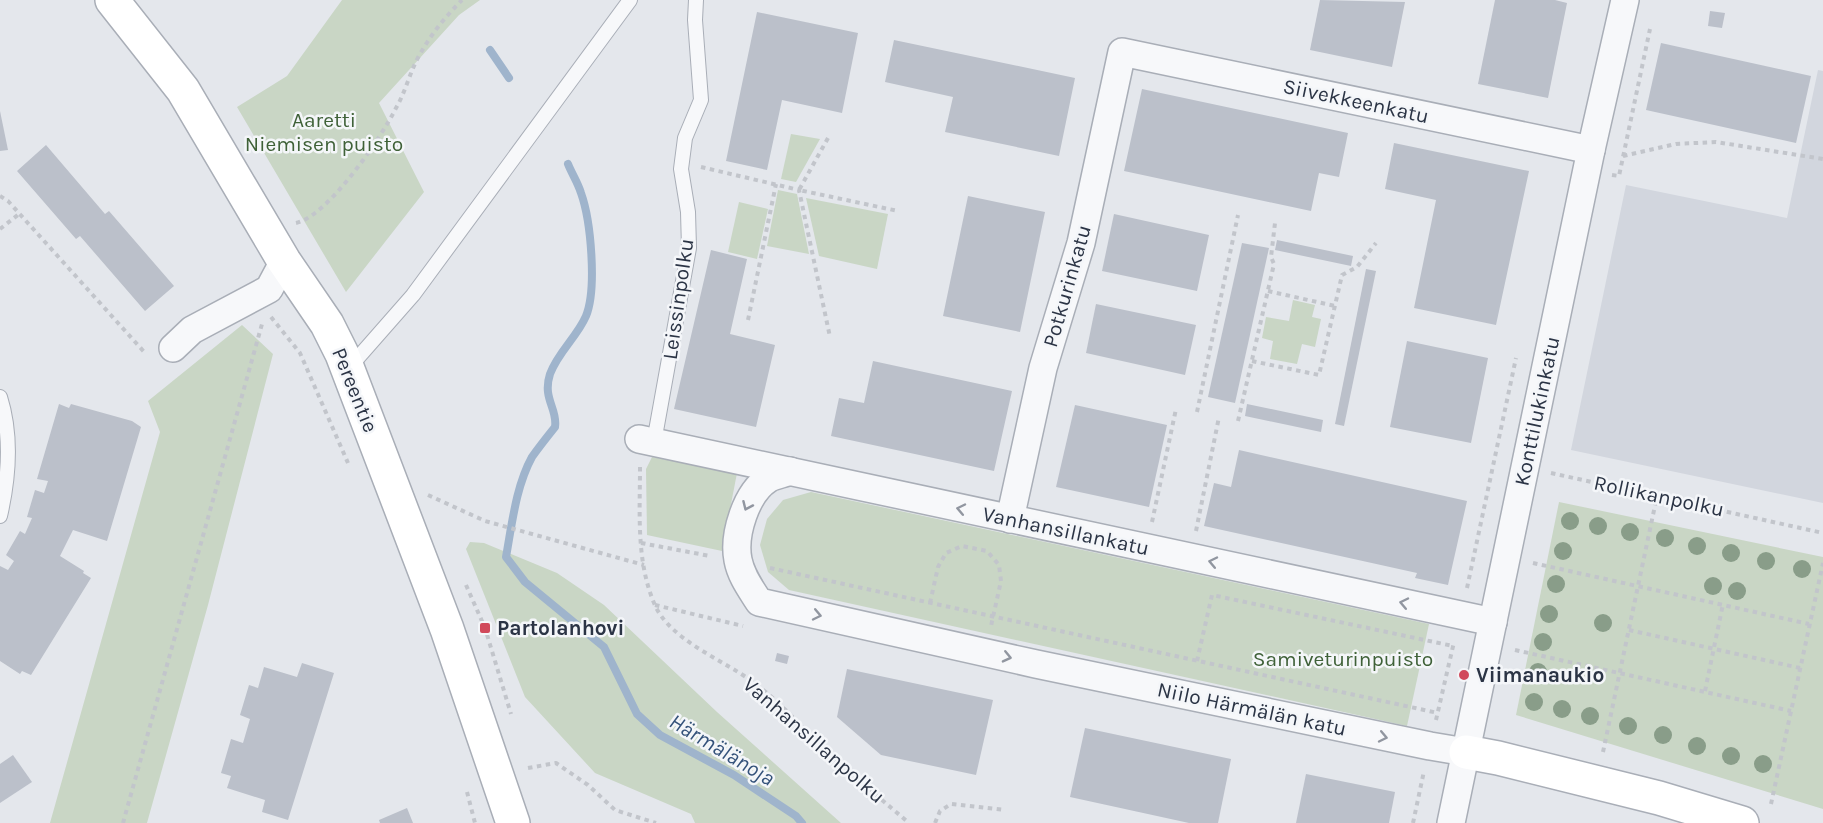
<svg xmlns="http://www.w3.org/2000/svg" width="1823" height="823" font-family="Karla,sans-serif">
<rect width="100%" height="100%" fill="#e4e7ec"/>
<path fill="#d2d6de" d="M1818 70 1823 71V503L1571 450 1626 185 1787 218Z"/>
<g fill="#c9d6c5">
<path d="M342 0H480L459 15 379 103 424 192 346 292 237 107 287 76Z"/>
<path d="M791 134 820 139 796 182 781 179Z"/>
<path d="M778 190 797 194 809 254 767 246Z"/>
<path d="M806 198 888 214 877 269 819 256Z"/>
<path d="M739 202 768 209 757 259 728 252Z"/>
<path d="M1293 300 1315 305 1312 317 1321 319 1315 347 1302 344 1297 364 1270 359 1273 341 1262 338 1266 317 1289 321Z"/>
<path d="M242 325 273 354 208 605 147 823H50L160 432 148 401Z"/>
<path d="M652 457 737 473 722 551 647 535 646 469Z"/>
<path d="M811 492 1429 624 1407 726 789 590 768 572 760 545 767 519 783 500Z"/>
<path d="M1559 502 1823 557V809L1516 715Z"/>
<path d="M470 542 484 543 557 573 604 605 717 712 841 823H695L691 814 595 773 525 697 466 549Z"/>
</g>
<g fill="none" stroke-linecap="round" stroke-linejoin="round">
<g stroke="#9fb4cc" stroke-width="8">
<path d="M490 50 509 78"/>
<path d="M568 164C572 174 578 183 581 193 591 221 597 289 586 316 577 337 558 352 550 374 542 399 558 409 555 427 547 437 539 447 532 457 516 486 512 524 506 557L525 582 604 647 637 714 660 735 734 775 796 816 802 823"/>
</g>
</g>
<g fill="#bbc0ca">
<path d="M1320 0 1405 2 1392 67 1310 50Z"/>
<path d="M1495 0H1555L1567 3 1548 98 1478 84Z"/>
<path d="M1710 11 1725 13 1722 28 1708 26Z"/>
<path d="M757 12 858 33 842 113 782 100 767 170 726 161Z"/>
<path d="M894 40 1075 78 1059 156 945 132 953 97 885 82Z"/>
<path d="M1661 43 1811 76 1796 143 1646 110Z"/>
<path d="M1142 89 1348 133 1339 177 1319 173 1311 211 1124 171Z"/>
<path d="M0 111 8 150 0 151Z"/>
<path d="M1394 143 1529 171 1496 325 1414 308 1436 200 1385 189Z"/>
<path d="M46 145 105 214 109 211 174 286 145 311 80 236 76 239 17 171Z"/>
<path d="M968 196 1045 212 1020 332 943 316Z"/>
<path d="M1114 214 1209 235 1197 291 1102 271Z"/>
<path d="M1277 240 1353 256 1351 266 1275 250Z"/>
<path d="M1242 243 1269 248 1235 403 1208 397Z"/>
<path d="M711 250 747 259 730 334 775 345 756 427 674 409Z"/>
<path d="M1366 269 1376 271 1344 426 1335 424Z"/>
<path d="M1096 304 1196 325 1185 375 1086 353Z"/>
<path d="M1407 341 1488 358 1471 443 1390 427Z"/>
<path d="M873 361 1012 391 994 471 831 436 839 398 864 403Z"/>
<path d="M59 404 69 408 71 404 132 421 141 427 107 541 73 530 60 556 84 571 83 573 91 578 31 675 22 671 20 674 0 661V566L8 570 14 561 6 555 20 531 25 534 32 518 27 517 35 490 44 493 48 481 37 479Z"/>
<path d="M1247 404 1323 420 1321 432 1245 416Z"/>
<path d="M1075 405 1167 425 1149 507 1056 487Z"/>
<path d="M1239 450 1467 501 1448 585 1415 578 1417 573 1204 526 1214 483 1231 487Z"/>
<path d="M777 653 789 656 787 664 775 661Z"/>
<path d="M302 663 334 673 288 820 262 812 265 800 227 788 231 776 221 773 231 739 243 743 250 719 240 715 249 685 258 688 264 667 297 677Z"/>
<path d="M847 669 993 700 976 775 881 755 837 717Z"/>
<path d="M1085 728 1231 759 1218 823H1189L1070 797Z"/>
<path d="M13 755 32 782 0 803V764Z"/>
<path d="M1306 774 1395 792 1389 823H1296Z"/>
<path d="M407 808 413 823H380L379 820Z"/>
</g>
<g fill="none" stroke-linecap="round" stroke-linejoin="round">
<defs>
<g id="lane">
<path d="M348 369 413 295 630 0"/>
<path d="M0 397C12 435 9 477 0 516"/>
<path d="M654 442 689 248 688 212 681 169 685 138 701 100 695 20 696 0"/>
</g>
<g id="street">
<path d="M173 348 192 330 269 289 284 261"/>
<path d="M639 439 1493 622"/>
<path d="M790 471C784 474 774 475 768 479 746 493 733 535 738 560 741 576 751 589 759 602L1036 664 1430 746 1466 752"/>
<path d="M1010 519 1043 368 1081 243 1122 52 1591 150"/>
<path d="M1451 823 1591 150 1625 0"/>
</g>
<g id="secondary">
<path d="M112 0 183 90 284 261 327 324 342 354 447 629 513 823"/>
<path d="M1466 752 1498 758 1659 798 1742 823"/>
</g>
</defs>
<use href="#lane" stroke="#a9aeb7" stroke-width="16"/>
<use href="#street" stroke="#a9aeb7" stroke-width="30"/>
<use href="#secondary" stroke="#a9aeb7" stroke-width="36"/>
<g stroke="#c2c5cb" stroke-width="4" stroke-dasharray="4.5 4.5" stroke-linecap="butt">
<path d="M828 138 799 190 898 211"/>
<path d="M1623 156 1676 144 1716 142 1823 159"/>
<path d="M701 167 799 190 830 337"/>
<path d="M1612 175 1619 176 1650 29"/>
<path d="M0 196 8 201 146 354"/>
<path d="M296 223C328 216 381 138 396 108 406 91 410 71 420 54 432 33 446 16 462 0"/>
<path d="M0 229 19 214"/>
<path d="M1268 291 1335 306"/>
<path d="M271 317 300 353 348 463"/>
<path d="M748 320 776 184"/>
<path d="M1252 361 1319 375 1342 275 1357 267 1376 243"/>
<path d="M1197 412 1238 215"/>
<path d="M1238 421 1274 264 1271 257 1275 223"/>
<path d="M640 467C640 512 636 560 654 603 669 640 722 659 753 682 777 699 804 729 826 751 853 776 881 799 909 823"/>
<path d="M1551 473 1823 533"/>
<path d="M428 495 485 521 644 565"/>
<path d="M1152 522 1176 409"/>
<path d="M1196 531 1219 417"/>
<path d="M641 543 710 556"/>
<path d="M1533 563 1809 624"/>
<path d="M770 568 1438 713"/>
<path d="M466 585 485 628 511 714"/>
<path d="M1467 588 1516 358"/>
<path d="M930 603 938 567 946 553 962 546 987 551 999 565 1001 581 991 626"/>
<path d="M655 605 743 626"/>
<path d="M1629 630 1800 668"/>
<path d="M1515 650 1791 711"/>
<path d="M1197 661 1212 595 1453 646"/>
<path d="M1705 691 1723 604"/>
<path d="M1436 720 1454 642"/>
<path d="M1603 752 1657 496"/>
<path d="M528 768 556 763 588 785 615 810 656 823"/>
<path d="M467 792 475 823"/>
<path d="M1771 804 1823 563"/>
<path d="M123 823 262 324"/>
<path d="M935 823 940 811 951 804 1005 810"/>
<path d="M1413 823 1424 771"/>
</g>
<use href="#lane" stroke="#f7f8fa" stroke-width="14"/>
<use href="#street" stroke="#f7f8fa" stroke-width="27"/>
<use href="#secondary" stroke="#fff" stroke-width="33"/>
</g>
<g fill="#899d89">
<circle cx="1570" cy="521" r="9"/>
<circle cx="1598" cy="526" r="9"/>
<circle cx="1630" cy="532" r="9"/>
<circle cx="1665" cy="538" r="9"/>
<circle cx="1697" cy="546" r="9"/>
<circle cx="1563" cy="551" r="9"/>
<circle cx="1731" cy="553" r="9"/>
<circle cx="1766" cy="561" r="9"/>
<circle cx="1802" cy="569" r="9"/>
<circle cx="1556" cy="584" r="9"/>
<circle cx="1713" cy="586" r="9"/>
<circle cx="1737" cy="591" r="9"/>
<circle cx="1549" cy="614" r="9"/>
<circle cx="1603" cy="623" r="9"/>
<circle cx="1543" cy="642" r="9"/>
<circle cx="1538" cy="672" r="9"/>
<circle cx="1534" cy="702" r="9"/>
<circle cx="1562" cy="709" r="9"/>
<circle cx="1590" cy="716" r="9"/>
<circle cx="1628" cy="726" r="9"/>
<circle cx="1663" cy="735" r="9"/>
<circle cx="1697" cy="746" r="9"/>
<circle cx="1731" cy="756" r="9"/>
<circle cx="1763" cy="764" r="9"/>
</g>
<defs><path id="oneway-chevron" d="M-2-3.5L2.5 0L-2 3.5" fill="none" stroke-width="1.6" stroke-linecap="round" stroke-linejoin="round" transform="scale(1.5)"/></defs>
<g stroke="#9196a0">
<use href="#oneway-chevron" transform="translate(747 506) rotate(114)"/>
<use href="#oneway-chevron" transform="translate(961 509) rotate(-168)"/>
<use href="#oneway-chevron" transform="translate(1213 562) rotate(-168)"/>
<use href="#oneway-chevron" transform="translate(1404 603) rotate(-168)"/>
<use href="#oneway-chevron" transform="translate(817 615) rotate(12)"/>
<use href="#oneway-chevron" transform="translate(1007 657) rotate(13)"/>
<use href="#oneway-chevron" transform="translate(1383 737) rotate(12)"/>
</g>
<g fill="#d1495b" stroke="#f4f6f9" stroke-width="2">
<rect x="479" y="622" width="12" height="12" rx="3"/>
<circle cx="1464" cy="675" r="6"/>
</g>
<g text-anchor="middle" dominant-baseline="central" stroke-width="5" stroke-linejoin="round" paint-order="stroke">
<g font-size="21" fill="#2b3445" stroke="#f4f6f9">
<text transform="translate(1356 101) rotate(12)">Siivekkeenkatu</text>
<text transform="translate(1067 286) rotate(-74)">Potkurinkatu</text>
<text transform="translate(678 299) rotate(-82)">Leissinpolku</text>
<text transform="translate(355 390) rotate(68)">Pereentie</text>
<text transform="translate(1537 411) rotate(-78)">Konttilukinkatu</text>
<text transform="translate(1659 496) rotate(12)">Rollikanpolku</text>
<text transform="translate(1066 531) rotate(12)">Vanhansillankatu</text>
<text transform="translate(1252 709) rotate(12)">Niilo Härmälän katu</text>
<text transform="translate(814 740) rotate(41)">Vanhansillanpolku</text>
</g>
<g font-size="21" fill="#3f6138" stroke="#f4f6f9">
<text x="324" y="120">Aaretti<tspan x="324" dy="24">Niemisen puisto</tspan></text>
<text x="1343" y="659">Samiveturinpuisto</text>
</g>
<g font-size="21" font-weight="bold" fill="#2b3445" stroke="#f4f6f9" text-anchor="start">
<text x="497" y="628">Partolanhovi</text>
<text x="1476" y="675">Viimanaukio</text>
</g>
<g font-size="22" font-style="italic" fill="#34527a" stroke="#f4f6f9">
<text transform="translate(722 750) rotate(31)">Härmälänoja</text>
</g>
</g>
</svg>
